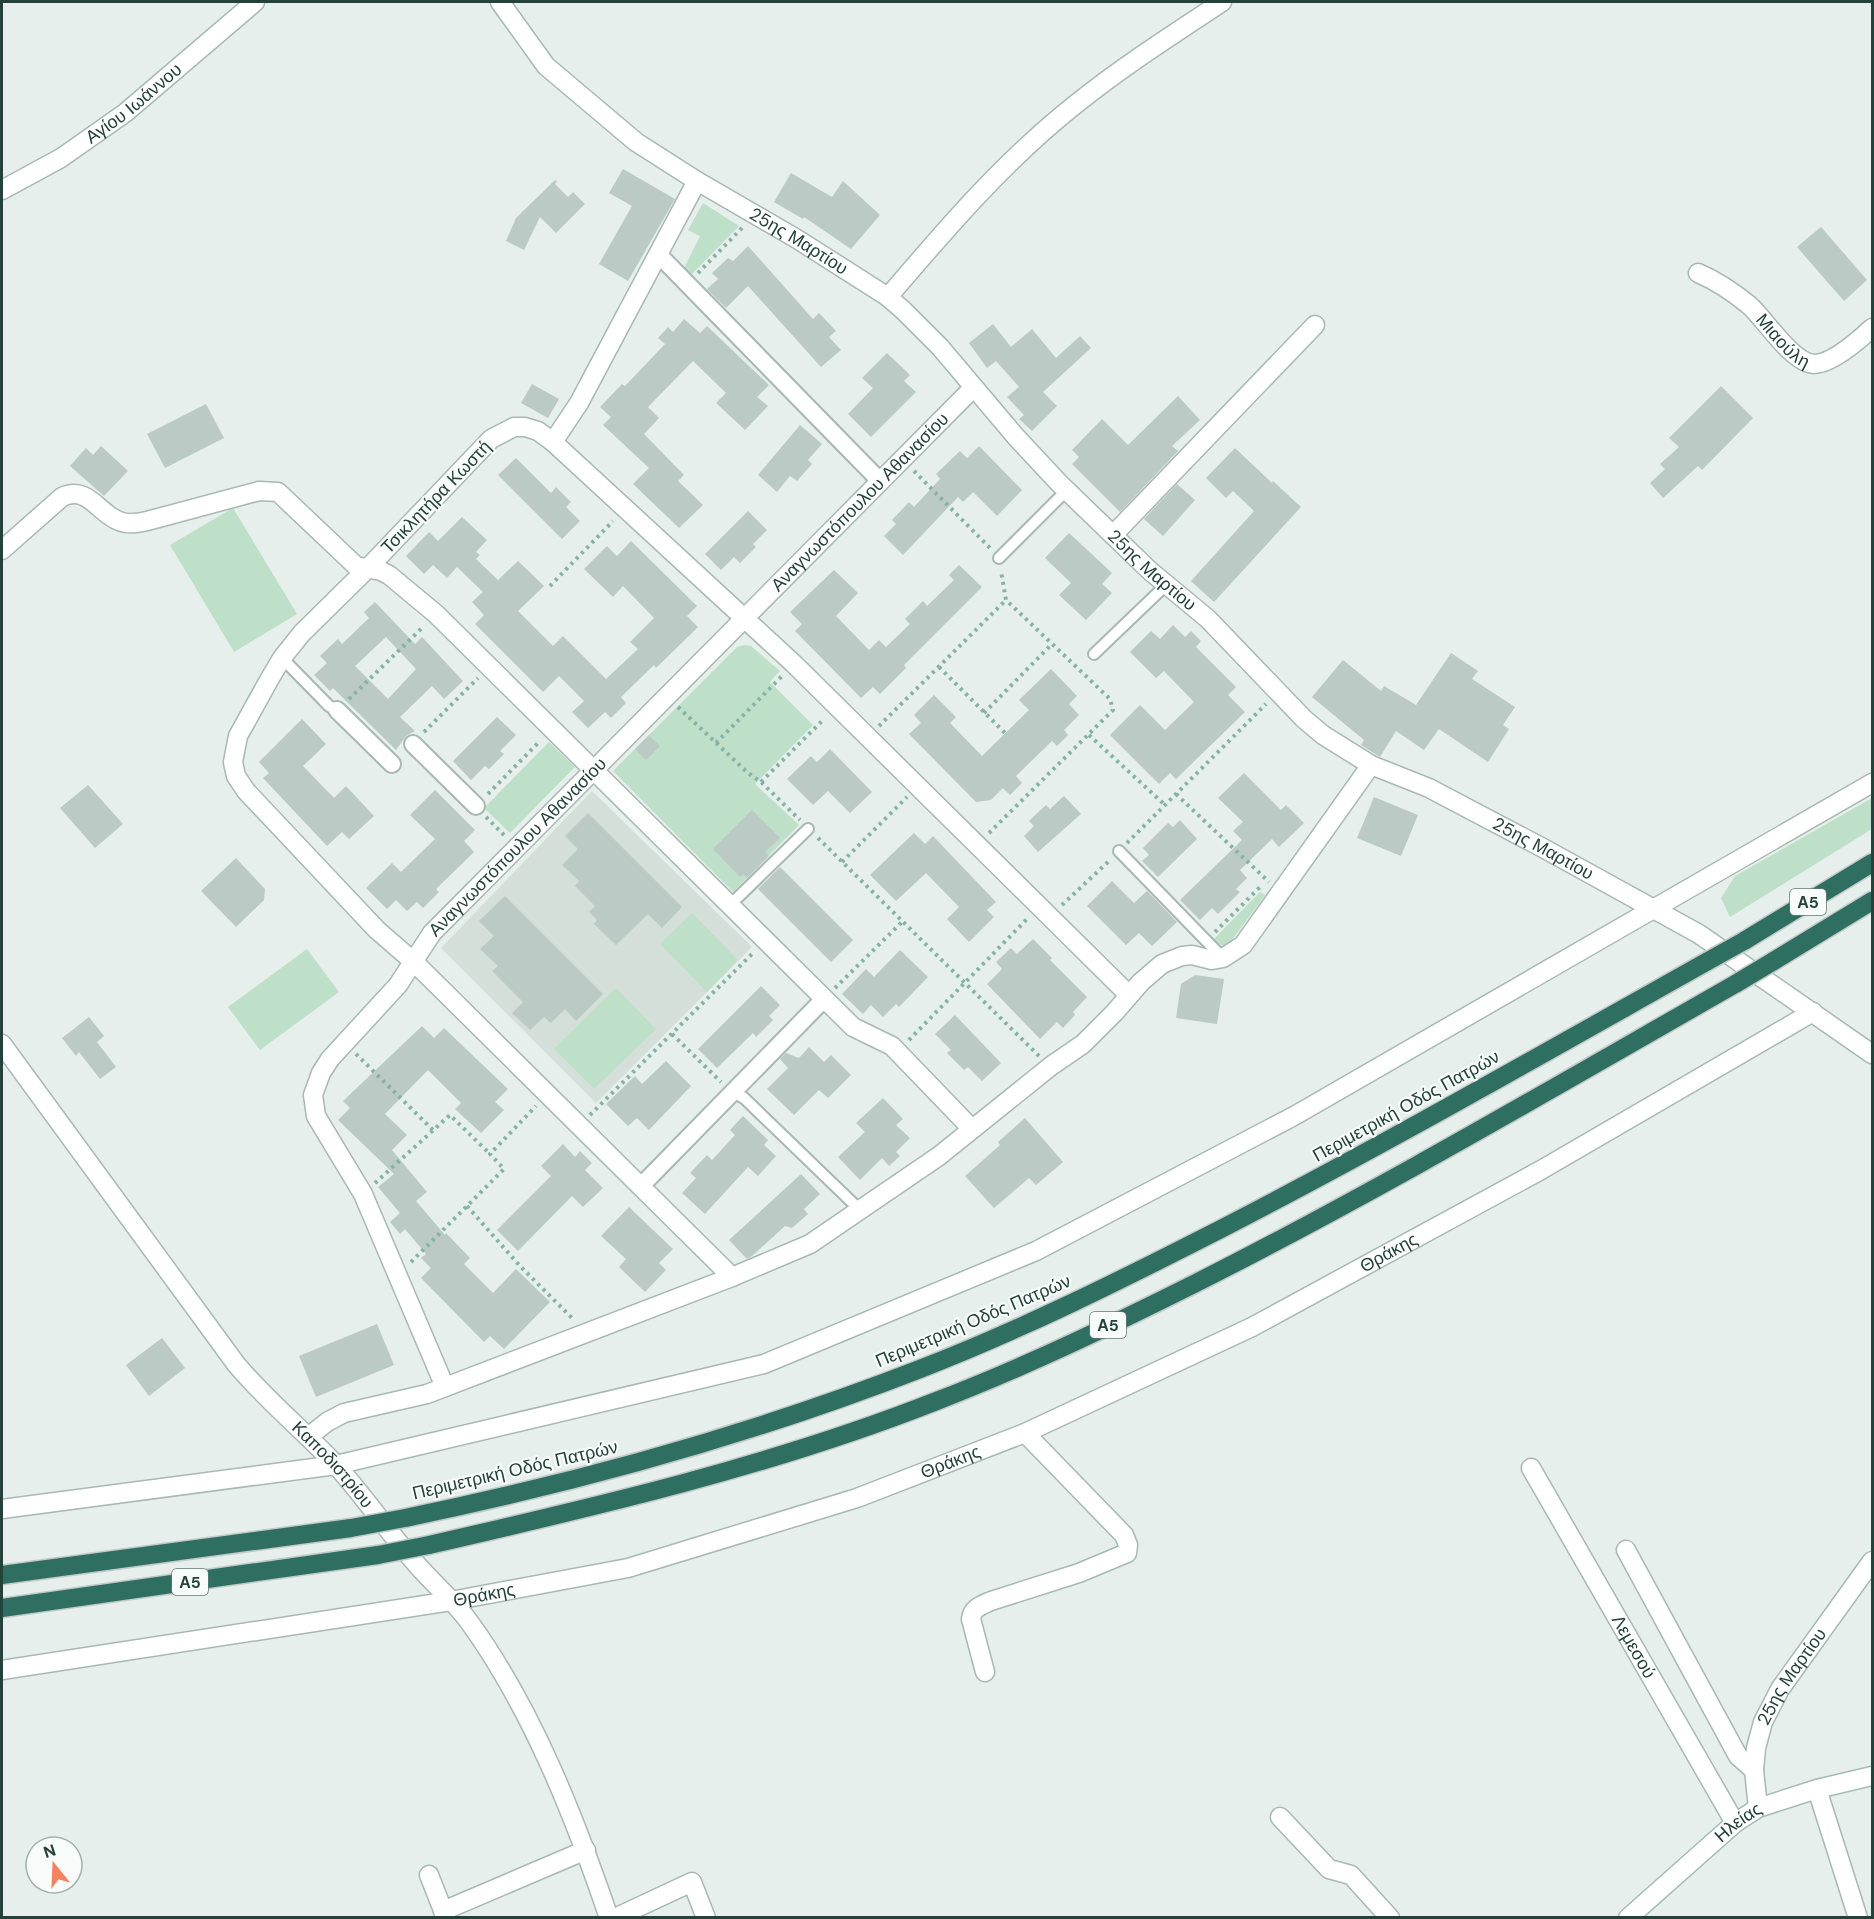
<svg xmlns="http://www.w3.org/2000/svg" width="1874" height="1919" font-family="'DM Sans',sans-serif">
<rect width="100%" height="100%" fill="#e6efeb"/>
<path fill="#d4dfda" d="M592 791 752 947 596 1103 441 948Z"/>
<g fill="#bfe0c8">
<path d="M703 203 739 226 688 278 682 272 700 236 688 230Z"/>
<path d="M233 508 297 614 234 652 170 545Z"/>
<path d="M744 645 751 646 780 671 770 682 813 725 755 784 799 825 733 892 613 771 737 647Z"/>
<path d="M549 742 575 767 510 833 484 808Z"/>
<path d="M1872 798V829L1730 917 1721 898 1735 876Z"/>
<path d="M1260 892 1265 895 1229 944 1223 946 1213 940Z"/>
<path d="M692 913 738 960 707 992 660 944Z"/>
<path d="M307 949 339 992 260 1050 228 1007Z"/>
<path d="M616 988 656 1029 594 1089 554 1049Z"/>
</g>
<g fill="#bbcac4" fill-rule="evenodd">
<path d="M623 169 675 199 628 281 599 264 632 206 609 193Z"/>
<path d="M791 173 832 197 843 181 880 215 851 249 804 217 803 219 774 202Z"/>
<path d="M555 180 557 181 555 184 568 197 573 192 585 204 556 233 540 217 524 250 506 241 516 218Z"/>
<path d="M1821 227 1867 280 1844 301 1797 247Z"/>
<path d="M748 246 813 319 819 313 836 331 829 337 841 350 821 367 748 286 726 308 707 289 718 279 712 273 728 258 733 261Z"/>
<path d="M684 319 700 333 707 326 769 385 757 397 768 406 745 430 716 403 726 393 693 361 648 407 659 418 644 434 684 475 678 481 703 505 679 528 633 484 649 468 603 425 611 417 600 407 622 384 625 386 665 344 658 338 668 327 673 332Z"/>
<path d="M993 324 1011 347 1032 329 1056 358 1080 336 1091 348 1043 392 1057 406 1032 431 1019 419 1024 415 1007 397 1019 387 996 361 987 368 969 343Z"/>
<path d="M887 353 910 375 904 381 916 392 871 437 848 414 873 388 862 378Z"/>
<path d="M532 384 559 399 548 418 521 403Z"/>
<path d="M1721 386 1753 418 1702 470 1698 466 1663 498 1650 483 1665 469 1660 464 1679 447 1669 438Z"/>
<path d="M1178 396 1200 420 1172 446 1178 451 1120 512 1072 464 1079 457 1072 450 1102 419 1128 445Z"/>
<path d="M206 404 224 438 165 468 147 434Z"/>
<path d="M800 425 822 444 808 460 812 464 797 481 790 476 777 492 758 475Z"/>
<path d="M101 446 128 471 104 496 70 466 86 448 93 455Z"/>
<path d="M979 446 1022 490 997 516 973 492 963 502 958 497 903 555 884 536 896 524 892 520 909 502 914 507 940 479 936 474 960 451 967 458Z"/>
<path d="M1235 448 1272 483 1273 481 1301 507 1214 602 1191 581 1254 511 1233 491 1226 498 1206 478Z"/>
<path d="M516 458 551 493 556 487 571 502 566 507 580 521 562 539 498 475Z"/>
<path d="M1177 484 1195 500 1163 536 1144 519Z"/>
<path d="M748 511 767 530 753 544 756 547 740 563 734 557 721 570 705 554Z"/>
<path d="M462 517 487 540 476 552 480 555 476 559 498 580 518 561 544 586 518 611 553 646 563 636 606 679 638 649 630 642 654 618 623 586 613 597 584 569 607 546 617 556 631 541 697 606 687 616 698 627 656 668 654 665 621 697 626 703 611 718 605 712 588 728 572 712 584 701 559 676 543 692 475 624 484 615 472 602 483 592 457 567 447 578 433 565 424 574 406 556 429 532 438 541Z"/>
<path d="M1069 533 1112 573 1102 584 1112 593 1086 620 1059 595 1071 583 1045 558Z"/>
<path d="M959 565 982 587 904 665 906 668 880 694 873 687 861 698 795 631 802 624 790 612 834 570 858 593 836 616 869 650 879 640 886 647 910 624 905 619 923 601 927 606 954 580 949 575Z"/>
<path d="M375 602 415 644 422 637 463 681 444 699 432 686 400 717 415 731 406 736 396 750 333 688 330 691 314 675 327 663 320 656 338 639 342 644 369 618 364 612ZM386 637 416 669 388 699 355 666Z"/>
<path d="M1173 625 1185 637 1191 631 1201 641 1196 647 1236 687 1228 695 1245 712 1176 779 1170 773 1159 784 1110 735 1140 705 1165 730 1194 702 1164 671 1156 678 1130 652 1151 631 1160 639Z"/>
<path d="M1451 653 1478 671 1472 679 1515 707 1503 725 1509 729 1488 762 1439 729 1424 750 1396 731 1380 757 1361 745 1364 740 1312 697 1343 660 1381 691 1384 686 1416 705Z"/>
<path d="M1051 669 1077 696 1069 704 1079 715 1064 730 1068 735 1057 746 1052 741 1016 776 1022 783 1010 795 1003 788 991 800 976 802 909 734 921 723 914 715 934 695 956 717 950 723 982 756 1029 710 1019 700Z"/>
<path d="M497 717 516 735 500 751 504 754 489 769 485 766 471 780 453 761Z"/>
<path d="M302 719 326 744 303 766 334 798 346 786 374 816 349 839 342 832 327 846 263 778 269 773 259 762Z"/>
<path d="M649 735 660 746 646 760 635 749Z"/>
<path d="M830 749 872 792 850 813 828 791 813 805 787 779 811 756 817 762Z"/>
<path d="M1244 773 1281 810 1286 805 1304 823 1279 847 1272 839 1240 870 1247 878 1236 889 1240 892 1218 914 1212 908 1200 920 1180 900 1242 840 1233 831 1243 822 1218 798Z"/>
<path d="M88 785 123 824 95 848 60 808Z"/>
<path d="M435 790 475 830 464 841 474 852 436 889 439 892 423 908 417 902 407 911 396 900 387 909 366 888 392 863 401 872 435 839 410 815Z"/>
<path d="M1064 796 1081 814 1038 852 1024 836 1034 826 1029 821 1046 805 1050 809Z"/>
<path d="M1374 797 1418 815 1401 856 1357 838Z"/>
<path d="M752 810 780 838 765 852 769 856 747 878 743 874 740 877 713 849Z"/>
<path d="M588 813 682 907 662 928 648 914 616 945 594 924 597 920 589 912 595 906 575 886 579 881 562 865 578 849 565 836Z"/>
<path d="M1180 820 1197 839 1158 877 1142 861 1149 855 1143 848 1168 823 1173 827Z"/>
<path d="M914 833 925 844 933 836 996 902 987 910 994 917 969 942 947 919 959 907 926 873 896 901 870 875Z"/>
<path d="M236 858 265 889 264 900 236 927 201 891Z"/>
<path d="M780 867 853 940 831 962 758 889Z"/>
<path d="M1112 881 1134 903 1147 891 1177 922 1152 946 1139 933 1126 945 1087 906Z"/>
<path d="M505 896 603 994 576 1021 565 1009 551 1023 544 1017 530 1030 512 1013 523 1002 492 971 498 966 480 949 494 936 479 921Z"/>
<path d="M1033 939 1052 958 1050 960 1087 997 1073 1012 1075 1015 1063 1028 1057 1022 1040 1039 987 984 1002 969 996 962 1011 948 1017 954Z"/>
<path d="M900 950 928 977 899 1007 896 1004 883 1017 871 1005 863 1014 842 994 866 969 874 977Z"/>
<path d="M1195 975 1224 979 1217 1024 1176 1018 1181 984Z"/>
<path d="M761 986 780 1005 769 1016 773 1020 756 1037 753 1033 717 1068 698 1049Z"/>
<path d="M955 1015 1001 1063 982 1081 968 1067 964 1070 947 1053 951 1050 935 1034Z"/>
<path d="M89 1017 104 1036 97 1042 116 1067 100 1079 79 1052 76 1056 62 1038Z"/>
<path d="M422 1026 434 1038 444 1028 508 1089 495 1102 504 1110 481 1133 455 1109 461 1103 428 1070 385 1114 407 1135 392 1150 427 1192 416 1201 445 1235 446 1233 470 1258 464 1264 493 1293 516 1269 550 1302 504 1349 490 1336 484 1342 421 1278 431 1268 421 1258 426 1254 405 1229 400 1234 390 1222 400 1213 378 1187 394 1174 338 1120 350 1108 343 1101Z"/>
<path d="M809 1047 824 1062 831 1055 851 1075 828 1098 819 1090 794 1115 767 1089 788 1068 780 1059 786 1053 799 1058Z"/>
<path d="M666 1061 691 1086 649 1130 637 1118 628 1126 606 1104 635 1076 642 1084Z"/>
<path d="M883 1098 903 1119 896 1125 910 1138 896 1152 900 1156 889 1166 882 1158 860 1180 838 1157 865 1132 856 1123Z"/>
<path d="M743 1116 768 1140 764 1145 776 1156 758 1176 748 1167 705 1214 682 1193 696 1178 690 1173 707 1155 712 1160 735 1135 730 1130Z"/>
<path d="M1025 1118 1063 1162 1036 1185 1029 1178 994 1208 965 1176 1000 1145 998 1142Z"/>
<path d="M563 1144 575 1157 580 1151 592 1163 585 1170 603 1188 583 1207 572 1196 518 1251 497 1230 551 1176 541 1166Z"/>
<path d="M801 1174 820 1194 804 1209 808 1214 792 1228 785 1226 752 1256 747 1259 729 1240Z"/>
<path d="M629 1207 673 1249 659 1263 666 1270 645 1292 619 1267 626 1259 601 1236Z"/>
<path d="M377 1324 394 1365 316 1397 299 1356Z"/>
<path d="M162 1338 185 1368 149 1396 126 1365Z"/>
</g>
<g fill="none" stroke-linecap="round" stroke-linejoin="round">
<defs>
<g id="service">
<path d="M999 558 1067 490"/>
<path d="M1094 654 1166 585"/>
<path d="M282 658 329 706 337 710"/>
<path d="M1119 851 1223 958"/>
<path d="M729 906 808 829"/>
<path d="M733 1092 744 1098 860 1210"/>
</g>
<g id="pedestrian">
<path d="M658 254 880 481"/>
<path d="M337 710 392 764"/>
<path d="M413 744 476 806"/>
<path d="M641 1186 824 999"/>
</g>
<g id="minor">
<path id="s1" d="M500 2 546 66 636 142 697 181 797 239 888 297 904 311 940 347 1016 437 1059 483 1149 570 1208 619 1304 719 1323 735 1371 765 1429 788 1543 848 1699 934 1872 1054"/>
<path d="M697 181 579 403 553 442 538 431 525 427H514L491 439 368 568 302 633 282 658 269 680 238 736 233 762 236 776 246 791 377 930 414 962 732 1277"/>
<path id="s2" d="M2 190 61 158 125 113 255 2"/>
<path id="s3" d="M1698 273C1717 281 1733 292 1749 305 1765 319 1792 363 1814 364 1832 364 1859 340 1872 328"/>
<path d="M888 297C946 229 1005 160 1076 104 1122 67 1172 35 1222 2"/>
<path d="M553 442 794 664 1129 995"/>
<path d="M1113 535 1315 325"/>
<path d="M2 550 62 497C88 485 98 513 119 521 128 525 138 523 147 521L259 491 278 492 356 566 381 571 389 575 436 614 853 1027 892 1046 972 1129"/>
<path id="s4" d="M2 1044 236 1364C266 1400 303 1430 335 1464 364 1496 389 1533 418 1566 435 1585 455 1602 470 1623 532 1709 575 1818 609 1918"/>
<path id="s5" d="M445 1387 363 1194 316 1116 313 1095 321 1073 330 1059 398 985 432 933 973 388"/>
<path d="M308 1437 327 1422 344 1413 427 1394 732 1277 810 1244 939 1156 1051 1066 1083 1044 1115 1012 1141 982 1162 964 1182 956 1192 955 1212 960 1223 958 1243 945 1371 765"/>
<path id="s6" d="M1531 1468 1735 1823"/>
<path d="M2 1509 336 1465 764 1364 1036 1251 1294 1116 1872 783"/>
<path d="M1626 1550 1738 1756 1754 1770"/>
<path id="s7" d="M2 1670 451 1601 628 1568 857 1498 1025 1433 1252 1327 1541 1170 1813 1012"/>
<path d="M985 1672 971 1619C972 1608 982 1605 991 1601L1079 1573 1127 1553 1128 1545 1124 1535 1025 1433"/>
<path d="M1817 1789 1858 1918"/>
<path id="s8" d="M1758 1808 1754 1770 1756 1748 1763 1722 1780 1689 1872 1561"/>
<path d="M1280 1817 1329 1869 1351 1875 1390 1918"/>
<path d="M429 1875 446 1918"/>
<path d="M443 1911 586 1850"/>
<path d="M615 1918 692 1882 706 1918"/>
</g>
<g id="secondary">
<path id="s9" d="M1628 1918 1735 1823 1758 1808 1817 1789 1872 1776"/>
</g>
<g id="motorway">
<path d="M1744 941 1872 863"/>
<path d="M1772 962 1872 901"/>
<path d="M405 1518C580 1482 753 1434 920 1369 1023 1329 1121 1280 1219 1230 1384 1145 1546 1052 1708 961"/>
<path d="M429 1545C599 1506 771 1466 934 1402 1023 1368 1110 1326 1196 1283 1380 1190 1558 1085 1737 983"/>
<path d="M2 1575 351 1528"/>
<path d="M2 1608 378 1555"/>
</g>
</defs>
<use href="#service" stroke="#a8b8b2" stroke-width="14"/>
<use href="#pedestrian" stroke="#a8b8b2" stroke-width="20"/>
<use href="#minor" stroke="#a8b8b2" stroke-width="21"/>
<use href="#secondary" stroke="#a4bbb3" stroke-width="21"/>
<use href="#motorway" stroke="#c2cac8" stroke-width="21"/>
<g stroke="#86b3a5" stroke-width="4" stroke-dasharray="3 4.5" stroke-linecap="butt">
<path d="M698 273 743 227"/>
<path d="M914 471 991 549"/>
<path d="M550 586 613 521"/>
<path d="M939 667 1005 733"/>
<path d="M349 699 423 627"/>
<path d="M678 707 748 773 761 782 800 820"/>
<path d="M984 713 1052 644"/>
<path d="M879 726 1006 600"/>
<path d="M424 732 478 678"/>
<path d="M1089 735 1165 805"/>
<path d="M716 743 783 675"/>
<path d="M761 782 824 719"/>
<path d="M488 794 539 742"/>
<path d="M1176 794 1269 882"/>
<path d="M486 817 506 837"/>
<path d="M989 833 1113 710 1110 699 1006 600 1001 571"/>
<path d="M818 838 1039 1056"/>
<path d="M1127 843 1266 704"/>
<path d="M842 862 907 797"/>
<path d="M1062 905 1109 861"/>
<path d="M1215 932 1260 887"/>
<path d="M835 988 902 922"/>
<path d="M672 1034 721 1082"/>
<path d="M909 1040 1027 919"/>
<path d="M356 1054 433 1130"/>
<path d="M590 1115 753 953"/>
<path d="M375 1183 450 1115 490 1154"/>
<path d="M467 1206 520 1266 573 1319"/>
<path d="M411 1262 504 1169 490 1154 536 1106"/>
</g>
<use href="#service" stroke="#fff" stroke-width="10"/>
<use href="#pedestrian" stroke="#fff" stroke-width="16"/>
<use href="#minor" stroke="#fff" stroke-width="18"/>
<use href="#secondary" stroke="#fff" stroke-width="18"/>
<use href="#motorway" stroke="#2f6f62" stroke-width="18"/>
<defs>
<g id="motorway-bridge">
<path d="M1708 961 1744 941"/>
<path d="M1737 983 1772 962"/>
<path d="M351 1528 405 1518"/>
<path d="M378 1555 429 1545"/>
</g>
</defs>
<use href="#motorway-bridge" stroke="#c2cac8" stroke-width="21" stroke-linecap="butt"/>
<use href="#motorway-bridge" stroke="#2f6f62" stroke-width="18"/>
</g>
<g text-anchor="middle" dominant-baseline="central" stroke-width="4.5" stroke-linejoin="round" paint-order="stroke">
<g fill="#f7fbf9" stroke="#637a73" stroke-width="1.5">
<rect x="1790" y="889" width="36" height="26" rx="4.5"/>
<rect x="1090" y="1312" width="36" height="26" rx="4.5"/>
<rect x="172" y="1569" width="36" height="26" rx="4.5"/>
</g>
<g font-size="16" font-weight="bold" fill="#24423a">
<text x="1808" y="902">Α5</text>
<text x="1108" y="1325">Α5</text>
<text x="190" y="1582">Α5</text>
</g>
<g font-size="18" fill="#24423a" stroke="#f7fbf9">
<text stroke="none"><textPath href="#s2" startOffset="158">Αγίου Ιωάννου</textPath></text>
<text stroke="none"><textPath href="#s1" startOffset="387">25ης Μαρτίου</textPath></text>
<text stroke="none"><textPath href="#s3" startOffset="110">Μιαούλη</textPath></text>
<text transform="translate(436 497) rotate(-46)">Τσικλητήρα Κωστή</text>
<text stroke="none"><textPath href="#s5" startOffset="1132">Αναγνωστόπουλου Αθανασίου</textPath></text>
<text stroke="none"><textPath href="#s1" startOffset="873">25ης Μαρτίου</textPath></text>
<text stroke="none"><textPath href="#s5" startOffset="646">Αναγνωστόπουλου Αθανασίου</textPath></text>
<text stroke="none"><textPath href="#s1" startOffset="1359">25ης Μαρτίου</textPath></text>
<text transform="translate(1406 1106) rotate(-29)">Περιμετρική Οδός Πατρών</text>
<text stroke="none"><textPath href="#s7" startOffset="1460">Θράκης</textPath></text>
<text transform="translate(973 1321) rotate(-23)">Περιμετρική Οδός Πατρών</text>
<text stroke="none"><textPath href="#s7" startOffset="974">Θράκης</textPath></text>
<text stroke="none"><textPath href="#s4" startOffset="536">Καποδιστρίου</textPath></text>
<text transform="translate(515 1470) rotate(-13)">Περιμετρική Οδός Πατρών</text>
<text stroke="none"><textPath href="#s7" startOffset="488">Θράκης</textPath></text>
<text stroke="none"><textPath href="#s6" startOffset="206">Λεμεσού</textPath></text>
<text stroke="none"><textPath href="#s8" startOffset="141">25ης Μαρτίου</textPath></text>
<text stroke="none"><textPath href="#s9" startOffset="146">Ηλείας</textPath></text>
</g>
</g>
<rect width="1874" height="1919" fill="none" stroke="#24423a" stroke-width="6"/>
<g transform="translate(54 1865) rotate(342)"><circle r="28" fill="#f7fbf9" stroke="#a3b1ad" stroke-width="1.5"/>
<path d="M0-4.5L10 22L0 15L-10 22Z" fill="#f4845f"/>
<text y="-9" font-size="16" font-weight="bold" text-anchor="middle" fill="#24423a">N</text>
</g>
</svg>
